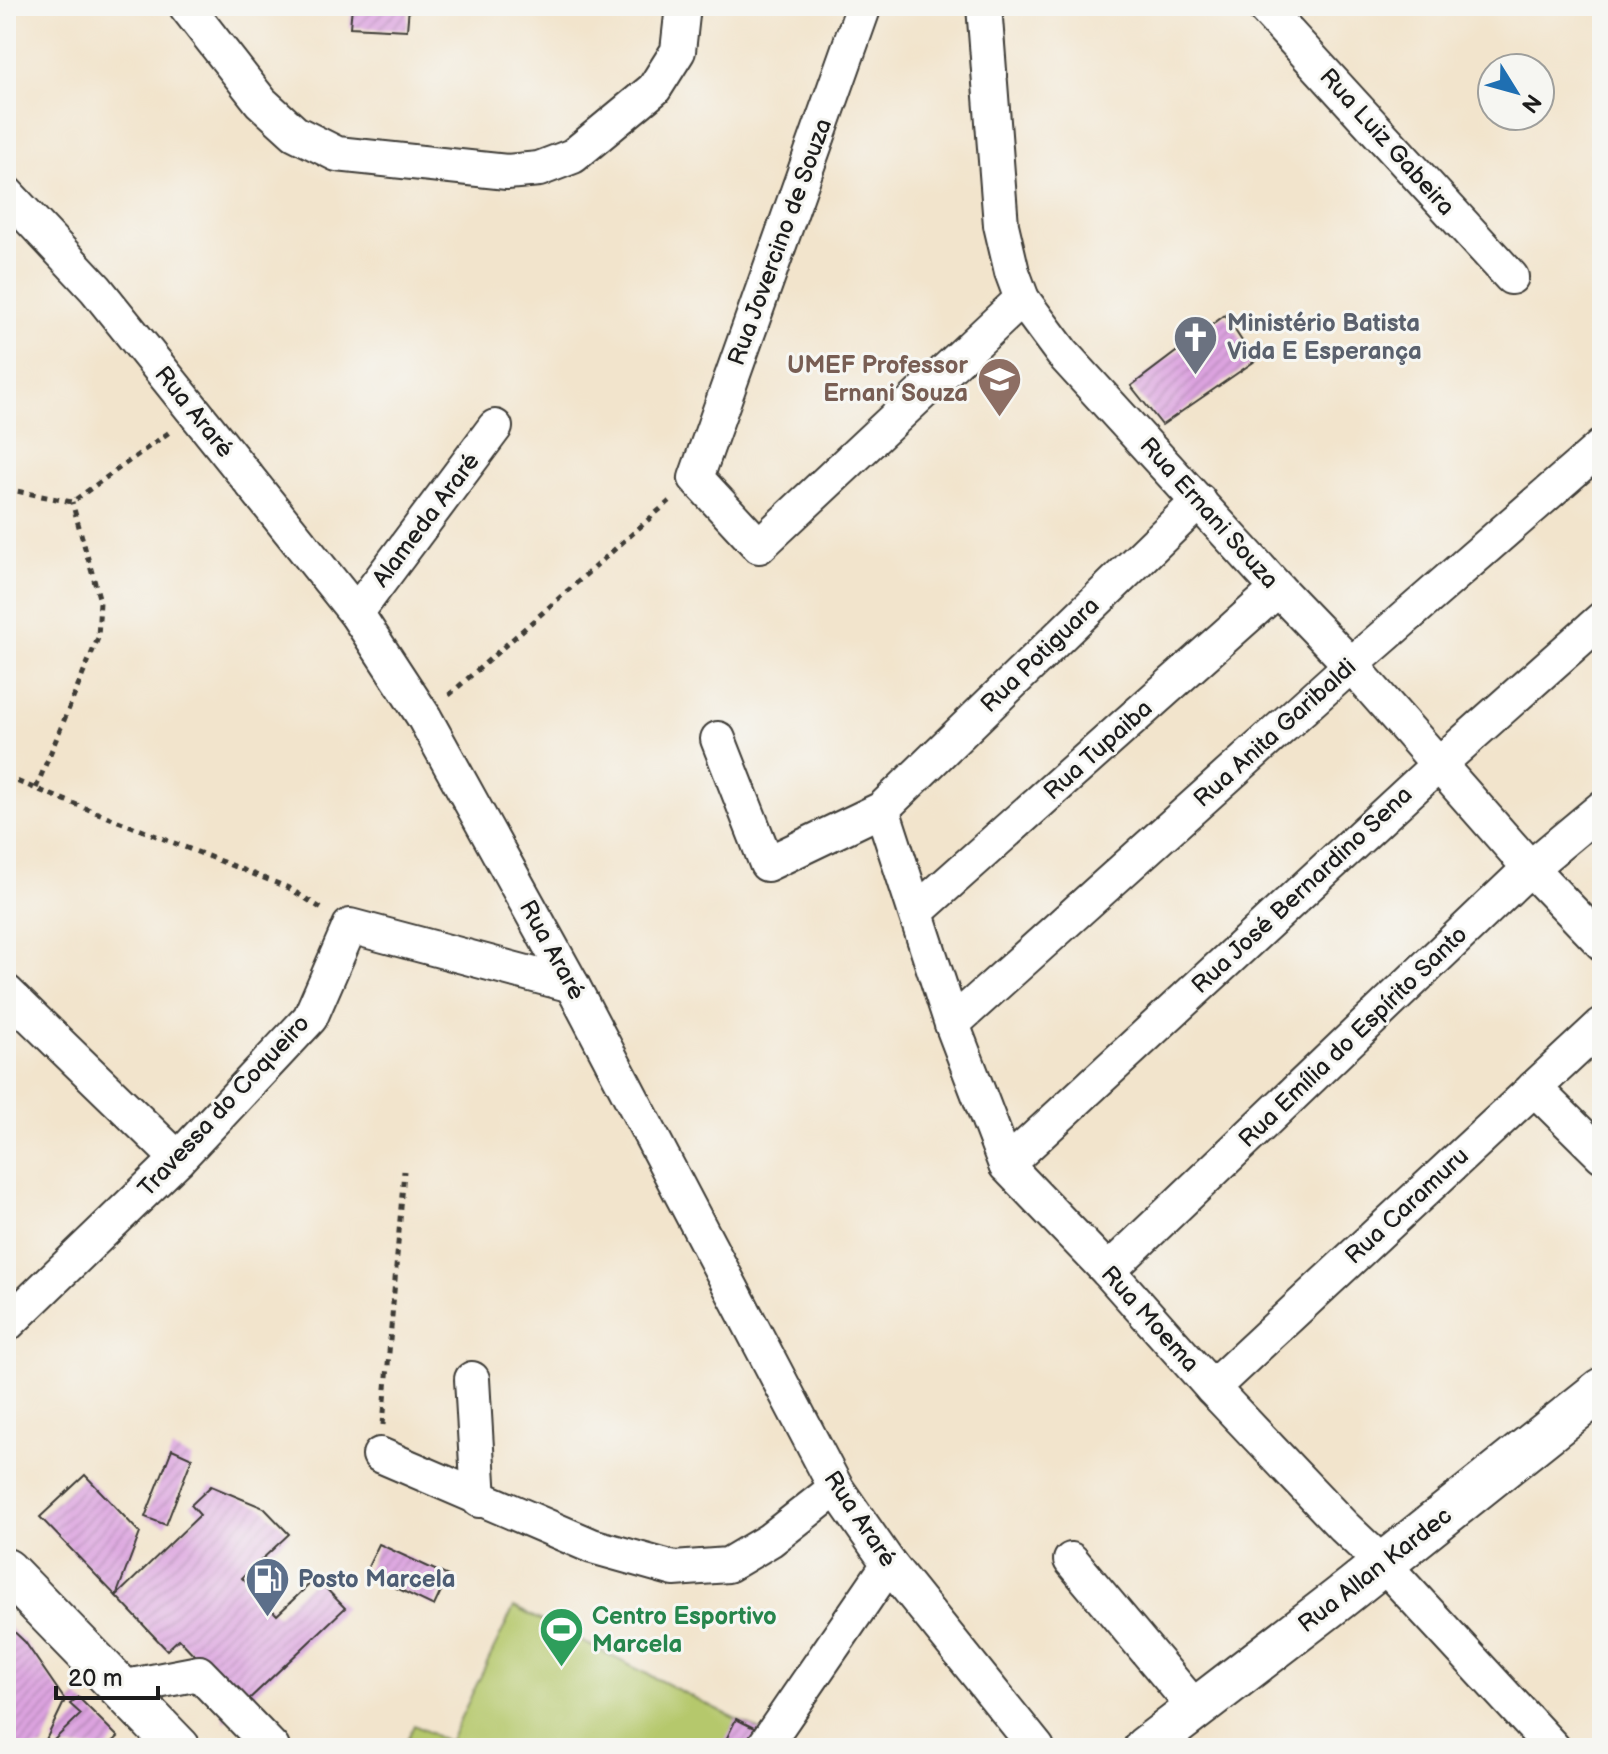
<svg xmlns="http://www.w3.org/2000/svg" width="1608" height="1754" font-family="'Balsamiq Sans',sans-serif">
<defs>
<pattern id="building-hatch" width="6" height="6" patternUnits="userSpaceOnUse" patternTransform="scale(2)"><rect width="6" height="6" fill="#dca3df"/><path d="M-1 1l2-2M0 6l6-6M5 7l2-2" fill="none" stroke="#bc8cbf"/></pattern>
</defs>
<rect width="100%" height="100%" fill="#f6f6f2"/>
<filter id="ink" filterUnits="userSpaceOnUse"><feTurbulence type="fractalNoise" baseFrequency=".0125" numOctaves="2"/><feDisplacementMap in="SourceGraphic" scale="16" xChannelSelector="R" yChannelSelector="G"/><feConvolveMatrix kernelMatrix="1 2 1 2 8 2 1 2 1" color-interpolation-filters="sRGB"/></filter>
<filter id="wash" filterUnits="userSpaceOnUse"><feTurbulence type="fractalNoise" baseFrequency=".006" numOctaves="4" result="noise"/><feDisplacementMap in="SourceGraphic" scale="32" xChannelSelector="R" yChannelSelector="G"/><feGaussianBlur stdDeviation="1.8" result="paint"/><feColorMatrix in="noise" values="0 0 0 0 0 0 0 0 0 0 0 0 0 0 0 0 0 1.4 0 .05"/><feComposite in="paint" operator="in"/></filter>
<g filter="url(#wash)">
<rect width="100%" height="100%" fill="#f2e4cc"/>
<path fill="#b5c86c" stroke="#687244" stroke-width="2" d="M514 1607 760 1731 749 1748H403L414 1725 449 1742Z"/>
<g id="blocks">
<g fill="url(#building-hatch)">
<path d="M352 6H409L407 30 350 27Z"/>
<path d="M1225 315 1255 361 1162 425 1131 386Z"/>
<path d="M172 1449 192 1458 166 1525 145 1517Z"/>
<path d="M85 1475 140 1533 116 1596 40 1517Z"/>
<path d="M211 1486 264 1508 289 1534 242 1578 277 1615 316 1578 345 1608 225 1722 214 1676 179 1639 167 1650 116 1596 200 1515 191 1505Z"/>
<path d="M379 1544 448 1576 434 1606 365 1573Z"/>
<path d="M6 1624 25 1642 65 1700 42 1748H6Z"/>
<path d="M78 1697 118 1737 106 1748H60L53 1741 81 1714 70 1704Z"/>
<path d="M736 1719 760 1731 749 1748H722Z"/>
</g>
</g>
</g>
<g filter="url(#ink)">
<use href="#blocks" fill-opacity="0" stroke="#3c3a36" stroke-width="2"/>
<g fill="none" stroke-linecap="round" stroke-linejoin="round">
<defs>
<g id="minor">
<path d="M186 6 261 102 295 133 337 154 507 172 539 169 573 156 654 89 678 51 683 6"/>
<path d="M864 6 696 478 759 546 1022 299"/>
<path d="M984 6 1001 225 1012 272 1022 299 1062 353 1278 589 1351 665 1530 868 1602 943"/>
<path d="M1263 6 1511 277"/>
<path d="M6 193 96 289 356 613 424 717 572 985 836 1488 889 1564 1037 1748"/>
<path d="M356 613 495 427"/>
<path d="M718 739 767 864 882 809 1199 501"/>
<path d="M882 809 952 1024 1006 1165 1108 1271 1212 1388 1343 1526 1383 1564 1553 1748"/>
<path d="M917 911 1278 589"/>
<path d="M6 992 178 1159"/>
<path d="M952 1024 1351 665 1602 446"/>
<path d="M1534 1088 1602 1155"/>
<path d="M1006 1165 1438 765 1602 619"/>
<path d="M1108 1271 1530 868 1602 808"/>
<path d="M6 1325 178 1159 310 1018 350 926 572 985"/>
<path d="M472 1379 479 1500"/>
<path d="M1212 1388 1602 1025"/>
<path d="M380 1455 592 1546 674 1569 728 1565 770 1540 836 1488"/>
<path d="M1071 1560 1195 1708"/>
<path d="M121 1688 199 1673 272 1748"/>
<path d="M763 1748 889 1564"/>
</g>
<g id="major">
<path d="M6 1570 179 1748"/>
<path d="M1145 1748 1340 1598 1602 1389"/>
</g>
</defs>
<use href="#minor" stroke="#3c3a36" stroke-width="38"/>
<use href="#major" stroke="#3c3a36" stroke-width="46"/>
<g stroke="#3c3a36" stroke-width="5" stroke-dasharray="6 6" stroke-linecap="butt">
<path d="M6 489 72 502 171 431"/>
<path d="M449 695 673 498"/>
<path d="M6 777 289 888 322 909"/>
<path d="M36 788 98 638 100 601 72 502"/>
<path d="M383 1425 404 1171"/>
</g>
<use href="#minor" stroke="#fff" stroke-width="34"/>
<use href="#major" stroke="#fff" stroke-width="42"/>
</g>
</g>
<defs>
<symbol id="church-pin" viewBox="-11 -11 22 30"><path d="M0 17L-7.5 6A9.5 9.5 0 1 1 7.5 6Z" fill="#6b7280" stroke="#f6f6f2"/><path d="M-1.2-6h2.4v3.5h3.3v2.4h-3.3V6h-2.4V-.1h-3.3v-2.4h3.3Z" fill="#fff"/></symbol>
<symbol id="school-pin" viewBox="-11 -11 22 30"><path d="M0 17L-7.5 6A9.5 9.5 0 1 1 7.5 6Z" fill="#8d6e63" stroke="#f6f6f2"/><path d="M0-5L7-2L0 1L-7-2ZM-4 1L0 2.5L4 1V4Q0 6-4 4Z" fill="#fff"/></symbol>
<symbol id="fuel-pin" viewBox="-11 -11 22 30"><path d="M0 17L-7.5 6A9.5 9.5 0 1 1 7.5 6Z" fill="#5c6f8a" stroke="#f6f6f2"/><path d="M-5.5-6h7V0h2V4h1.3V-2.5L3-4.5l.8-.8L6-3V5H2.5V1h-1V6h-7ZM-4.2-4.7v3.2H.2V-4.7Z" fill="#fff"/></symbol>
<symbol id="stadium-pin" viewBox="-11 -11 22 30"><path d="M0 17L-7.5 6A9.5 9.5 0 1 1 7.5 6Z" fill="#2e9e5b" stroke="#f6f6f2"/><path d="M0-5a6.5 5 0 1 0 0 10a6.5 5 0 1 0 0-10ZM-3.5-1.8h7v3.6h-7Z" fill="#fff"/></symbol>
</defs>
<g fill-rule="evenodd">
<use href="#church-pin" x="1170" y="312" width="51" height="69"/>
<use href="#school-pin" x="974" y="354" width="51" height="69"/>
<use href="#fuel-pin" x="242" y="1554" width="51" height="69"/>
<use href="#stadium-pin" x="536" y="1604" width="51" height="69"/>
</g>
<g text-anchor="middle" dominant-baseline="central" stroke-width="6" stroke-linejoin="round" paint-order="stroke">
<g font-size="24" fill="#1c1c1c" stroke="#f6f6f2">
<text transform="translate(1387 142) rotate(48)">Rua Luiz Gabeira</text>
<text transform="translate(780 242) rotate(-70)">Rua Jovercino de Souza</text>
<text transform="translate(194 412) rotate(51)">Rua Araré</text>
<text transform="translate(1209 513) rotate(48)">Rua Ernani Souza</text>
<text transform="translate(426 520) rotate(-53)">Alameda Araré</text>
<text transform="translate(1040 655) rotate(-44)">Rua Potiguara</text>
<text transform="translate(1275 733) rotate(-42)">Rua Anita Garibaldi</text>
<text transform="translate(1098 750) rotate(-42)">Rua Tupaiba</text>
<text transform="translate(1302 890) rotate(-43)">Rua José Bernardino Sena</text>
<text transform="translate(552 950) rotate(61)">Rua Araré</text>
<text transform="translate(1353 1037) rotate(-44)">Rua Emília do Espírito Santo</text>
<text transform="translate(224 1106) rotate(-47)">Travessa do Coqueiro</text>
<text transform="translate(1407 1206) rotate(-43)">Rua Caramuru</text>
<text transform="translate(1150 1319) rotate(48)">Rua Moema</text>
<text transform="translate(860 1519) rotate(56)">Rua Araré</text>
<text transform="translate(1375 1570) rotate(-38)">Rua Allan Kardec</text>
</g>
<g font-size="24" font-weight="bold" fill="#5b616d" stroke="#f6f6f2" text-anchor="start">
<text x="1227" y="323">Ministério Batista<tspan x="1227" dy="28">Vida E Esperança</tspan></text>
</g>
<g font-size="24" font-weight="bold" fill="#785e54" stroke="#f6f6f2" text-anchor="end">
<text x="968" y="365">UMEF Professor<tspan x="968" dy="28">Ernani Souza</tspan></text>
</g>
<g font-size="24" font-weight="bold" fill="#4e5e75" stroke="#f6f6f2" text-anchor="start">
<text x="298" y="1579">Posto Marcela</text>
</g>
<g font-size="24" font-weight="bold" fill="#27864d" stroke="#f6f6f2" text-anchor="start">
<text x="592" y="1616">Centro Esportivo<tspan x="592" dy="28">Marcela</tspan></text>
</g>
</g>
<rect width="1608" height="1754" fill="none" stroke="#f6f6f2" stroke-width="32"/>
<g transform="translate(1516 92) rotate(127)"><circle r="38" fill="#f6f6f2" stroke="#9f9f9c" stroke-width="2"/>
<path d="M0-6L14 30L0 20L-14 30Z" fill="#1f6fb2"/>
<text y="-12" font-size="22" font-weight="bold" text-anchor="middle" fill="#1c1c1c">N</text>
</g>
<path d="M56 1686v12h102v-12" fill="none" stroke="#1c1c1c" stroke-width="4"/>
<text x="68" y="1686" font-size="24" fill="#1c1c1c" stroke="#f6f6f2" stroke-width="6" paint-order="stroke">20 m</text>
</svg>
